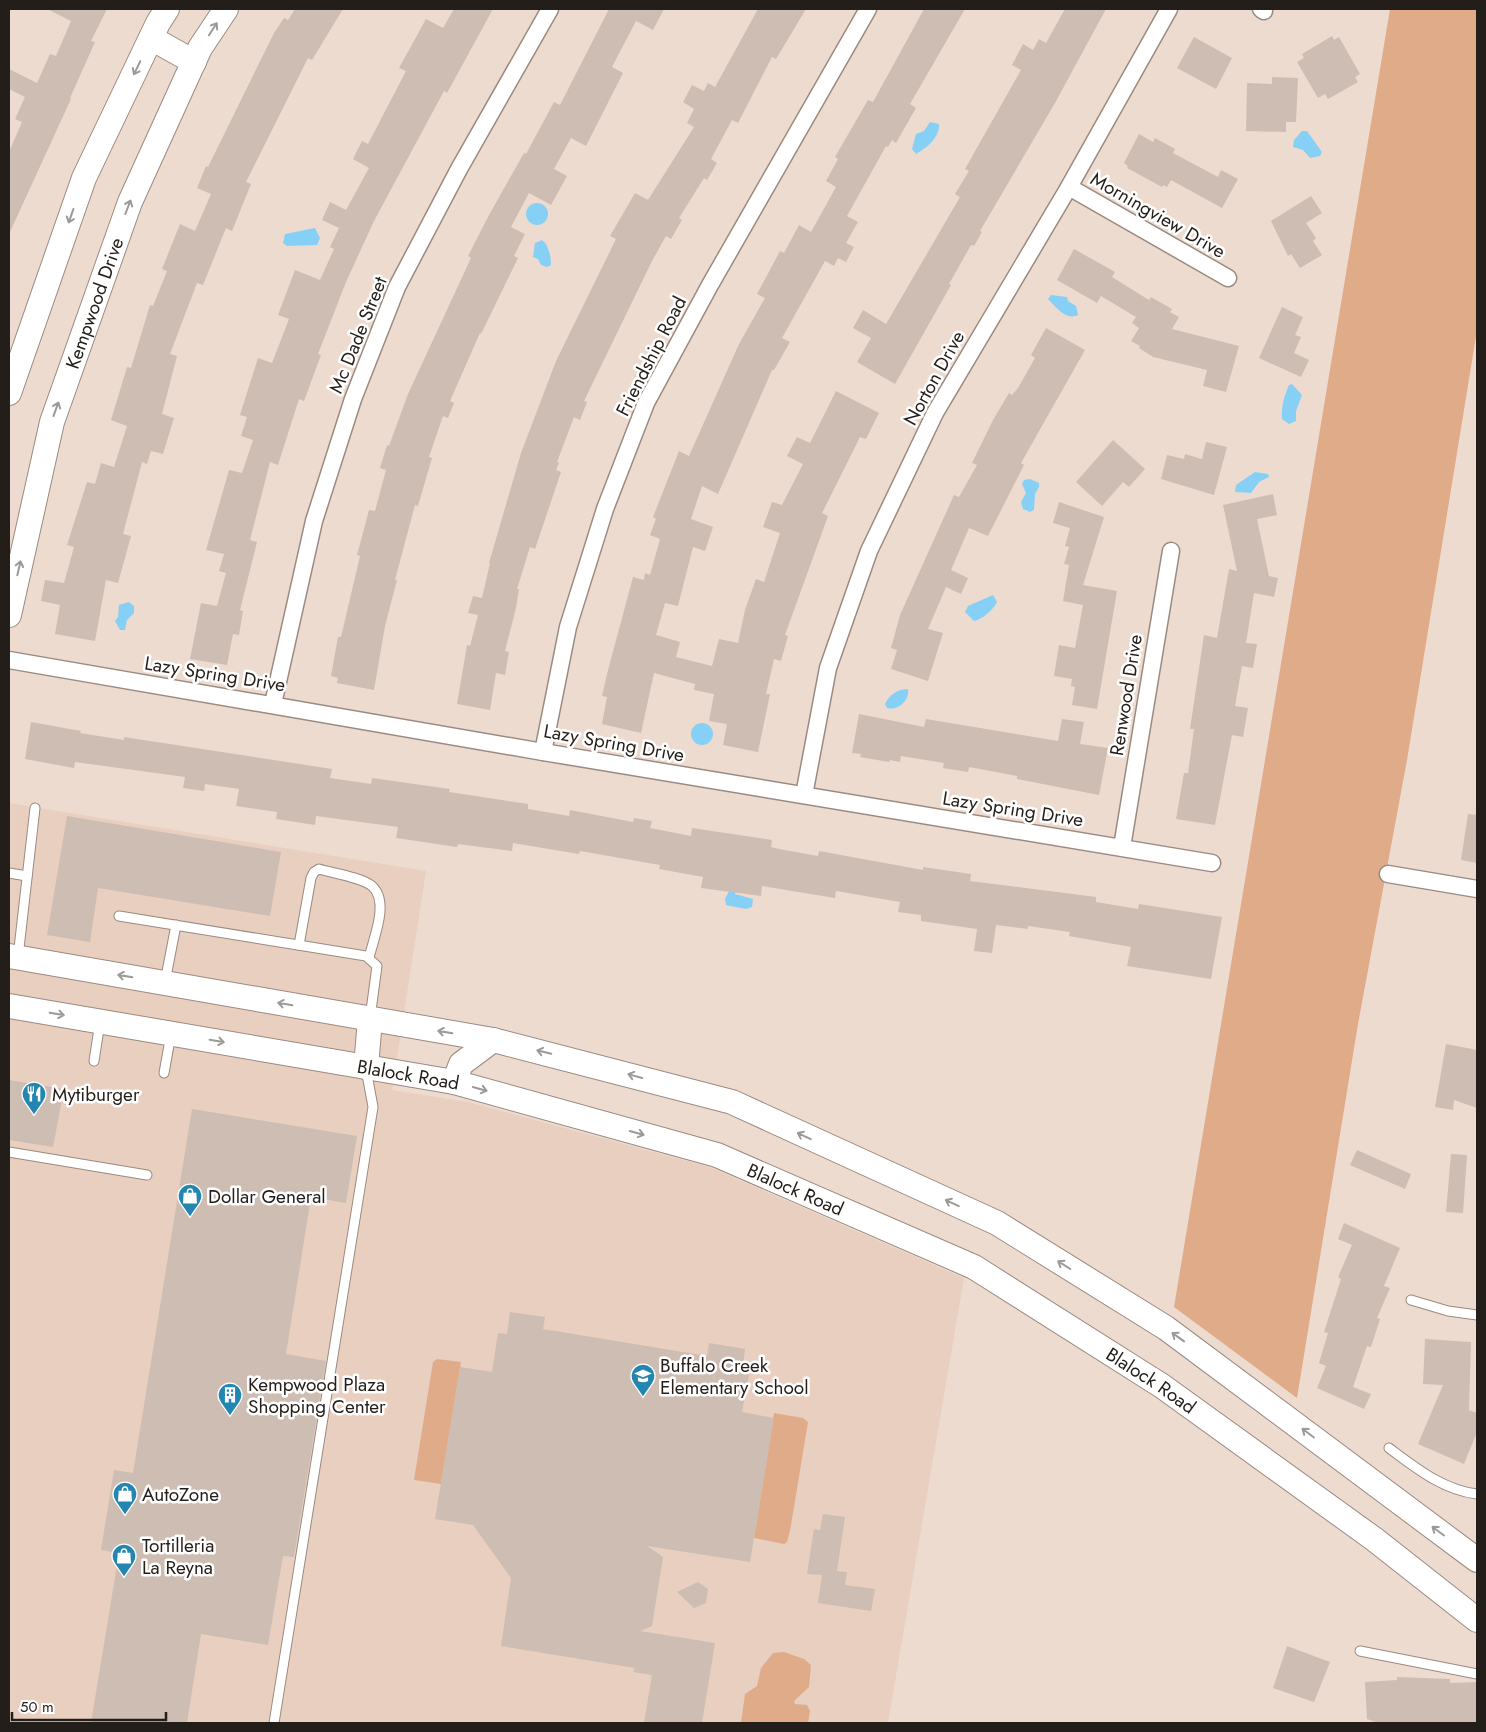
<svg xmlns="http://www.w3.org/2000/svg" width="1486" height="1732" font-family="Jost,sans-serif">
<rect width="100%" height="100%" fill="#eddbd0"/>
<path fill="#e8cfc0" d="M9 803 426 871 392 1090 468 1102 709 1167 964 1278 888 1723H9Z"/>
<g fill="#e0ab89">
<path d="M1390 9H1477V330L1407 760 1358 1024 1297 1398 1174 1307Z"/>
<path d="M437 1359 461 1362 441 1484 414 1480 433 1362Z"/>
<path d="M774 1413 803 1418 808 1422 790 1531 787 1542 784 1544 754 1538Z"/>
<path d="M784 1652 804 1659 811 1665 809 1687 794 1701 795 1704 807 1705 810 1711 808 1723H741L745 1694 757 1686 761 1668 773 1653Z"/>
</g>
<g fill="#86d0f6">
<path d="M930 122 939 124C940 137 927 148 916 154L912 149 916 134 924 131Z"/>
<path d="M1302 131H1307L1322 152 1320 156 1310 158 1303 150 1293 147 1294 140Z"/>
<circle cx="537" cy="214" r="11"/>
<path d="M315 228 320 238 317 245 287 246 283 243 285 234Z"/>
<path d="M542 240C549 245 551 257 551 265L547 267 541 265 538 259 533 257 535 243Z"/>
<path d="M1051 295 1067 297 1068 301 1076 306 1078 315C1066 321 1056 307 1048 299Z"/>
<path d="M1292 384 1302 395 1296 411V421L1289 424 1282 419C1281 406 1284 397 1289 385Z"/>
<path d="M1255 472 1268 474 1269 477 1259 482 1251 493 1235 492 1236 485Z"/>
<path d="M1030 479 1039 483V487L1035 494 1034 510 1030 512 1023 509 1021 502 1026 493 1022 484 1024 480Z"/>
<path d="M993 595 997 602C993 610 983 619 974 621L965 612 968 606Z"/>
<path d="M129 602 134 606V613L127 620 125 630H120L115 621 118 617 119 605Z"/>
<path d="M908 689C910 701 897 711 887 708L885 704C889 695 898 689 908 689Z"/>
<circle cx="702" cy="734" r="11"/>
<path d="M736 888 735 894 753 899 752 907 746 909 726 905 725 899 729 891Z"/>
</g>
<g fill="#cebdb2">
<path d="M47 9H107L91 41 95 42 70 98 71 99 9 234V152L22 122 15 119 25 97 9 89V69L37 83 50 54 56 56 71 21Z"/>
<path d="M295 9H343L312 60 308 58 246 182 251 184 232 231 226 228 203 285 197 283 170 354 177 356 162 414 174 418 163 454 151 451 147 464 142 462 123 534 131 536 118 583 106 580 95 641 55 634 60 605 41 601 45 580 64 583 74 547 67 545 87 482 95 484 101 463 114 467 127 426 111 420 127 367 131 368 150 305 153 306 167 271 162 269 180 224 195 231 211 194 197 188 206 166 208 167 274 33 284 18 288 20Z"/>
<path d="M454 9H493L447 93 444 91 374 221 346 282 318 354 321 355 304 401 299 399 278 465 270 462 250 540 257 542 240 610 243 611 239 635 233 634 227 665 190 659 201 603 217 606 226 573 219 571 224 554 206 550 229 470 242 473 253 440 241 436 247 417 240 415 258 358 272 363 289 319 278 315 295 270 320 280 334 249 330 247 339 228 322 220 330 202 346 210 369 168 353 159 362 141 368 144 406 71 399 68 426 19 443 28Z"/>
<path d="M609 9H664L653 30 636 21 612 67 623 73 586 146 571 138 554 169 567 176 551 205 529 193 511 227 525 234 514 256 518 258 481 334 480 333 450 401 454 403 448 418 443 416 429 457 432 458 418 506 415 505 395 580H397L385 626 374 690 337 683 338 678 331 676 338 637H341L360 556 357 555 369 510 375 511 386 470 380 468 387 445 389 446 408 394 471 258 468 256 489 215 524 153 526 154 554 102 560 105Z"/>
<path d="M758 9H806L776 59 772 57 738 123 732 120 711 159 717 163 707 180 704 178 679 218 682 220 671 239 666 236 652 261 584 401 587 402 580 420 574 417 557 462 559 463 556 470 561 472 535 549 530 547 517 589H519L516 608 505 651 509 652 505 675 496 673 490 710 457 704 467 645 470 646 478 615 468 613 473 596 482 598 490 563H489L521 453 556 361 616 239 610 236 635 193 648 200 694 127 687 123 694 109 683 102 692 85 704 91 708 83 715 87Z"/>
<path d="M924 9H965L910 104 916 108 896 143 892 140 888 147 886 146 847 216 858 222 846 243 854 247 846 262 838 258 834 266 825 261 782 338 790 342 774 370H772L718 494 702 486 691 519 713 527 705 551 693 547 678 606 665 603 656 635 680 642 676 657 712 666 719 639 738 643 745 610 756 579 764 582 780 533 763 527 772 502 782 505 803 464 787 456 797 437 810 443 836 391 879 413 866 439 860 437 822 513 828 516 785 635 788 636 781 661 774 659 766 694H770L758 752 723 745 727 724 709 721 714 694 694 690 695 684 654 673 641 733 602 724 607 697 602 696 607 674 633 577 644 580 645 573 650 575 660 539 650 535 656 519 653 517 679 451 689 456 739 344 765 298 757 294 780 251 784 253 799 225 811 232 836 187 826 181 838 159 835 157 868 100 873 102Z"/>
<path d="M1065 9H1106L1055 103 980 231 982 232 974 246 971 245 949 284 951 285 895 384 857 362 871 338 853 328 863 310 886 324 960 197 955 194 969 171 965 169 1021 70 1012 65 1023 44 1033 50 1039 39 1046 43Z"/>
<path d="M1332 36 1334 40 1339 37 1360 74 1355 77 1358 82 1328 99 1325 94 1318 98 1297 62 1304 58 1302 54Z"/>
<path d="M1194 37 1232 58 1216 89 1177 68Z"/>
<path d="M1272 77 1298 78 1296 122H1286V132L1246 131 1247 83 1272 84Z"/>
<path d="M1139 134 1153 142 1155 138 1175 149 1173 153 1218 177 1221 170 1238 179 1222 208 1171 180 1167 187 1163 185 1162 187 1127 168 1128 166 1124 163Z"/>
<path d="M1311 196 1322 213 1306 223 1316 238 1313 241 1322 255 1300 268 1291 254 1288 256 1271 221Z"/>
<path d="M1074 249 1115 272 1112 277 1149 300 1151 297 1172 309 1170 312 1179 317 1172 329 1239 346 1226 392 1203 386 1207 370 1153 357 1139 348 1140 346 1131 341 1139 328 1132 323 1136 317 1101 296 1097 303 1057 280Z"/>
<path d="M1282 307 1303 317 1295 335 1301 337 1294 353 1309 360 1301 377 1259 358Z"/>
<path d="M1046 328 1085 350 1021 463 1024 465 988 536 969 528 951 570 968 578 961 594 946 587 928 629 943 633 928 681 891 669 897 650 891 648 900 615 954 495 959 497 977 465 972 463 993 420 1009 393 1012 395 1018 388 1035 358 1031 355Z"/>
<path d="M1113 440 1145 469 1129 487 1123 482 1102 506 1076 482Z"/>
<path d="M1206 442 1227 447 1214 495 1161 479 1167 455 1184 459 1185 454 1202 459Z"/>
<path d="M1273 494 1277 515 1257 519 1269 576 1278 578 1274 597 1254 593 1246 643 1257 644 1253 668 1242 666 1235 706 1248 708 1243 737 1232 735 1215 825 1176 819 1184 773H1188L1194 729H1190L1204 635 1217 638 1229 569 1237 571 1223 505Z"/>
<path d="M1059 502 1104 517 1083 585 1117 591 1097 709 1072 705 1075 687 1071 686 1072 679 1054 676 1059 645 1075 648 1083 605 1063 601 1069 565 1064 564 1069 547 1065 546 1070 528 1053 523Z"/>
<path d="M859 714 924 727 926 719 1058 741 1062 719 1084 722 1080 744 1108 748 1099 795 1017 779V776L969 767 968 772 943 768 944 763 901 756 900 762 890 760 889 762 860 757 861 754 852 753Z"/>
<path d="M31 722 81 731 80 733 124 740V737L332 769 330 778 371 784 372 778 450 789 449 792 528 804V809L569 816 570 810 633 822 634 818 652 821 650 828 691 836 692 828 772 840 771 847 779 849 818 856 819 851 923 870V867L971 874 970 881 1096 897V902L1138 909 1139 904 1222 917 1211 979 1127 966 1131 947 1069 936 1070 932 1028 926V929L996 925 992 953 974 951 977 929 921 921V915L898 912 900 902 836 891 835 898 762 886 761 896 701 888 703 877 659 869 660 865 580 851 579 854 513 843 512 851 458 844 457 847 396 838 398 827 316 816 315 825 276 819 277 812 236 806 239 789 205 784 204 791 183 788 185 777 75 762 74 768 25 759Z"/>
<path d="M1468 814 1477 815V863L1461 860Z"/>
<path d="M67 816 281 852 270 916 98 888 90 942 47 935Z"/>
<path d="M1446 1044 1477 1050V1108L1454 1100 1453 1110 1435 1107Z"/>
<path d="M9 1080 64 1089 53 1147 9 1140Z"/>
<path d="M192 1109 357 1136 346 1203 311 1197 286 1354 326 1361 294 1557 283 1556 268 1645 201 1634 187 1723H91L119 1553 101 1550 114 1470 133 1473Z"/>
<path d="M1357 1150 1411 1174 1405 1189 1350 1165Z"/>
<path d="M1451 1154 1467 1155 1463 1213 1446 1212Z"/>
<path d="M1344 1223 1400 1248 1384 1286 1390 1288 1377 1318 1380 1319 1371 1347 1367 1346 1353 1387 1371 1394 1364 1409 1317 1388 1326 1366 1319 1363 1328 1333 1324 1332 1341 1279 1338 1277 1352 1245 1338 1239Z"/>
<path d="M510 1312 545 1317 543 1329 707 1356 709 1343 745 1349 742 1372 749 1374 742 1412 774 1418 750 1562 647 1546 663 1557 652 1626 640 1631 715 1643 702 1723H644L652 1675 633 1672 635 1668 501 1646 511 1578 473 1525 435 1519 460 1367 492 1372 498 1333 507 1334Z"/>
<path d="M1425 1339 1471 1342 1469 1410 1477 1413V1432L1464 1464 1418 1444 1443 1385 1423 1384Z"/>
<path d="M823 1514 845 1517 837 1571 847 1572 845 1585 875 1589 871 1611 818 1603 822 1575 807 1574 814 1529 820 1530Z"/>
<path d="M698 1582 708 1589 706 1603 694 1608 677 1592Z"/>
<path d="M1287 1646 1330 1662 1314 1702 1273 1688Z"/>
<path d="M1397 1677 1450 1679V1683L1477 1682V1723H1378L1367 1719 1365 1682 1397 1680Z"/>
</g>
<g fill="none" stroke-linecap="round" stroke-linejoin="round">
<defs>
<g id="service">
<path d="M9 873 27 876"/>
<path d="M119 916 366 956 377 966 370 1018"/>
<path d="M299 945 311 878 314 872 319 869C332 873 361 877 372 886 390 902 373 939 369 958"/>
<path d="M18 957 35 808"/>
<path d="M165 982 176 925"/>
<path d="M94 1061 100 1022"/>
<path d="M164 1073 171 1034"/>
<path d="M9 1152 147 1175"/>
<path d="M1411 1300 1448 1311 1477 1315"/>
<path d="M1389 1448C1416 1468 1443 1490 1477 1494"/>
<path d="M1360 1651 1477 1674"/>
<path d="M274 1723 373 1107 366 1069"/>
</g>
<g id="minor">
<path d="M1261 9 1264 11"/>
<path d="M1069 187 1228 278"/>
<path d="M9 660 543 752 1212 863"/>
<path d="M273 704 314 521 353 399 397 287 459 169 550 9"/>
<path d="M543 752 568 627 605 509 646 403 710 285 868 9"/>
<path d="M804 795 828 668 869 551 935 413 1069 187 1169 9"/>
<path d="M1122 847 1171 551"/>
<path d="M1388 874 1477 889"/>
</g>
<g id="secondary">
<path d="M151 38 194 62"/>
<path d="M9 393 84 178 158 23 167 9"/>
<path id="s1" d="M9 615 52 422 130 202 200 48 226 9"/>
<path d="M9 956 493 1040 732 1102 997 1223 1166 1328 1477 1560"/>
<path id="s2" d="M9 1006 454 1082 717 1155 974 1267 1162 1386 1374 1539 1477 1620"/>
<path d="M366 1067 370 1019"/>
<path d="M454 1082 461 1064 493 1040"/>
</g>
</defs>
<use href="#service" stroke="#9b8a80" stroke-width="11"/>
<use href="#minor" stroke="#9b8a80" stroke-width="19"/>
<use href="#secondary" stroke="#9b8a80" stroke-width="26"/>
<use href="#service" stroke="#fff" stroke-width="9"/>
<use href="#minor" stroke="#fff" stroke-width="16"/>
<use href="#secondary" stroke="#fff" stroke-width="24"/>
</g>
<defs><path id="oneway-shaft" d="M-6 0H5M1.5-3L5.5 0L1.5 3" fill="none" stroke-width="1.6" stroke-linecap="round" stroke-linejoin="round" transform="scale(1.25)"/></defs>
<g stroke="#9c9a98">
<use href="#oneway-shaft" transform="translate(213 29) rotate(-57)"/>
<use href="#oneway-shaft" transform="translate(137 68) rotate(116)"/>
<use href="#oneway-shaft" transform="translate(128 207) rotate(-69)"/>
<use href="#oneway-shaft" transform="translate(71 216) rotate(109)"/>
<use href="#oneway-shaft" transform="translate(56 409) rotate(-70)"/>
<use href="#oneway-shaft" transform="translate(19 568) rotate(-77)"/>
<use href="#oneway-shaft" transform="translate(125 976) rotate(-170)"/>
<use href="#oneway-shaft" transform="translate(285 1004) rotate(-170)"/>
<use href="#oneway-shaft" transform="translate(57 1014) rotate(10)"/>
<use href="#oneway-shaft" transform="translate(445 1032) rotate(-170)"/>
<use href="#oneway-shaft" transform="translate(217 1041) rotate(10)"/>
<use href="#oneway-shaft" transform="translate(544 1052) rotate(-166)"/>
<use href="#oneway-shaft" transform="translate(635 1076) rotate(-165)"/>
<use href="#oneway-shaft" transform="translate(480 1089) rotate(16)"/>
<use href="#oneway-shaft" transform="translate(637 1133) rotate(16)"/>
<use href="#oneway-shaft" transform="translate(804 1136) rotate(-155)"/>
<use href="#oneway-shaft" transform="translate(952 1203) rotate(-155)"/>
<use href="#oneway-shaft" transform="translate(1064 1265) rotate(-148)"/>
<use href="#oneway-shaft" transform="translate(1178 1337) rotate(-144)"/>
<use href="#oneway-shaft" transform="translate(1308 1433) rotate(-143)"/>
<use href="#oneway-shaft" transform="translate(1438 1531) rotate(-143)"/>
</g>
<defs>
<symbol id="restaurant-pin" viewBox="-11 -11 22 30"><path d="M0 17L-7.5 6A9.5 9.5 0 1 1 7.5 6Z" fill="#2386b0" stroke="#fff"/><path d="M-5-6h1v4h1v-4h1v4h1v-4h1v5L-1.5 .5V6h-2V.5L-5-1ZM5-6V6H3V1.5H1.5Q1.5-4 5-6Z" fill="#fff"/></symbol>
<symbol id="shop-pin" viewBox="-11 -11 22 30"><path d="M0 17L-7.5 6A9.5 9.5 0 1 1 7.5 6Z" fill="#2386b0" stroke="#fff"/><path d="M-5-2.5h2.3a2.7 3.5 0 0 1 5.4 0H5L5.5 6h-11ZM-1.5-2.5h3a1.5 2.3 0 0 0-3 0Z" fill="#fff"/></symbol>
<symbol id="school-pin" viewBox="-11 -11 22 30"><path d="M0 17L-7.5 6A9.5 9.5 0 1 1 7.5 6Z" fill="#2386b0" stroke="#fff"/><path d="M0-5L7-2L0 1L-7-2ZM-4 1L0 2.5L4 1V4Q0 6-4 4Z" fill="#fff"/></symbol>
<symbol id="building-pin" viewBox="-11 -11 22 30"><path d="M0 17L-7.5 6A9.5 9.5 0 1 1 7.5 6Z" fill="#2386b0" stroke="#fff"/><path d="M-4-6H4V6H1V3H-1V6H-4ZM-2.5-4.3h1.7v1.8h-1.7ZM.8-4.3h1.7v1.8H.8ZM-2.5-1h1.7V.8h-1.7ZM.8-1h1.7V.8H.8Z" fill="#fff"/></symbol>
</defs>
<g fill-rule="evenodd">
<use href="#restaurant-pin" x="20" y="1080" width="28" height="38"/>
<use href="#shop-pin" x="176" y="1182" width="28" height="38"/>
<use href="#school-pin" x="629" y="1362" width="28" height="38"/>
<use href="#building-pin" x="216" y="1381" width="28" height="38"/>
<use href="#shop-pin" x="111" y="1480" width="28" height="38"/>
<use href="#shop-pin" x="110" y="1542" width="28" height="38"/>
</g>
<g text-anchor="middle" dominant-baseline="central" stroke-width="5" stroke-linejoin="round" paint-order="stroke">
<g font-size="19" fill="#241e1a" stroke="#fff">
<text transform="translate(1158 215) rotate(30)">Morningview Drive</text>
<text stroke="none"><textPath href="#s1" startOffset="324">Kempwood Drive</textPath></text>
<text transform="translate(358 335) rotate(-68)">Mc Dade Street</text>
<text transform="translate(651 356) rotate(-63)">Friendship Road</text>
<text transform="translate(934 378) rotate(-61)">Norton Drive</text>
<text transform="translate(215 674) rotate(9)">Lazy Spring Drive</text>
<text transform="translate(1126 695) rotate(-81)">Renwood Drive</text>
<text transform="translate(614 743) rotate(10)">Lazy Spring Drive</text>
<text transform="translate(1013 809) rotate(9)">Lazy Spring Drive</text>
<text stroke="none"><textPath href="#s2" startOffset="405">Blalock Road</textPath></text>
<text stroke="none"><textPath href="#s2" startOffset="810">Blalock Road</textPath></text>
<text stroke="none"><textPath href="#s2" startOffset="1215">Blalock Road</textPath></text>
</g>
<g font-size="19" fill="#241e1a" stroke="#fff" text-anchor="start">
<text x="52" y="1094">Mytiburger</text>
<text x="208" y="1196">Dollar General</text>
<text x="660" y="1365">Buffalo Creek<tspan x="660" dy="22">Elementary School</tspan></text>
<text x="248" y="1384">Kempwood Plaza<tspan x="248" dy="22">Shopping Center</tspan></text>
<text x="142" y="1494">AutoZone</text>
<text x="142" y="1545">Tortilleria<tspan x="142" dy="22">La Reyna</tspan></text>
</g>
</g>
<rect width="1486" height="1732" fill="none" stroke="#241e1a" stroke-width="20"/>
<path d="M12 1712v8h154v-8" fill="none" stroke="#241e1a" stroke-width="2.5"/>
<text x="20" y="1712" font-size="15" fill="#241e1a" stroke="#ffffff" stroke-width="4" paint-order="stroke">50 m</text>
</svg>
